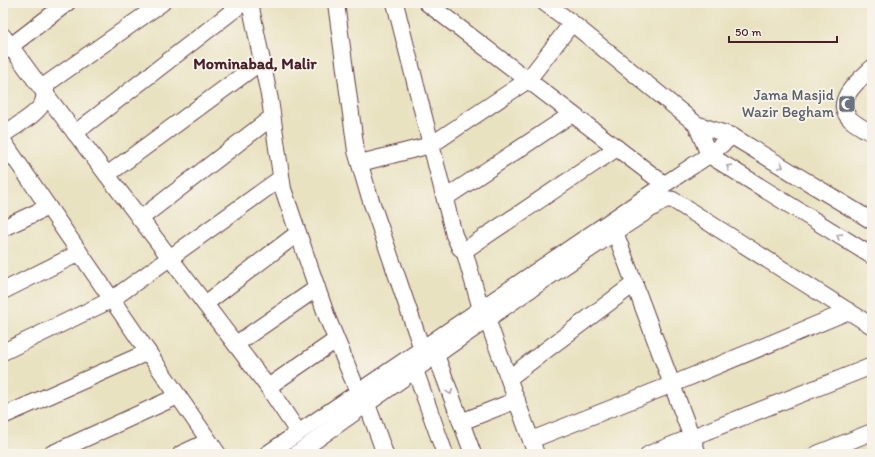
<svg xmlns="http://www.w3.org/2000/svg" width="875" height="457" font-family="Itim,sans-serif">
<rect width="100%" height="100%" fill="#f7f3e8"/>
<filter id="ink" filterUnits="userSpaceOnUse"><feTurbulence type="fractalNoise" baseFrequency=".025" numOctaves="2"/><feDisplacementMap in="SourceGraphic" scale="8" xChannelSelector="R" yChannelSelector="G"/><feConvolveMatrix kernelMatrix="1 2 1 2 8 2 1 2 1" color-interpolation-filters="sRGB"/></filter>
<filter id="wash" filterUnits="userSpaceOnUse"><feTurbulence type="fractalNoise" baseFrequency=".012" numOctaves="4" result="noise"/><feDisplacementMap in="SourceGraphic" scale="16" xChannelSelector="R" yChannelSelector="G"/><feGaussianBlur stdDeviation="0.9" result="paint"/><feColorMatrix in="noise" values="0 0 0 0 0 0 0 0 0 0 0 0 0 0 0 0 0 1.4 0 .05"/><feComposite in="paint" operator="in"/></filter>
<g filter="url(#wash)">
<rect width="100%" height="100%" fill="#e9e2c1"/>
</g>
<g filter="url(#ink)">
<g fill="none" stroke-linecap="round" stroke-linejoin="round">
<defs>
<g id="minor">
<path d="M250 3 270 100 283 189 327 317 358 392"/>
<path d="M336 3 356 151 368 192 422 349"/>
<path d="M395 3 454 235 460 248 464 250 468 248 617 148"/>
<path d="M427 3 664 184"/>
<path d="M545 3 572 23 696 124 732 136 872 221"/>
<path d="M3 36 44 92 268 387 298 432"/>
<path d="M3 52 67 3"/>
<path d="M872 68C859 80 832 101 850 119 856 125 865 129 872 133"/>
<path d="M696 124 709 155 872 256"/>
<path d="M75 133 243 3"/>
<path d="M3 135C13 127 39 114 43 102 45 95 45 91 48 83L162 3"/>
<path d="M3 141 218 454"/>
<path d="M360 163 431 145 528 80 572 23"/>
<path d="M107 175 262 61"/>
<path d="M445 198 572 114"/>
<path d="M140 219 272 117"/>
<path d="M3 228 48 207"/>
<path d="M615 232 698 454"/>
<path d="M464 250 481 309"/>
<path d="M3 291 79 253"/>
<path d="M205 304 298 233"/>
<path d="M487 319 536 454"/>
<path d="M236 344 317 288"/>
<path d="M3 352 111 300 281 178"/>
<path d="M436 355 473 454"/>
<path d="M415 370 445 454"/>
<path d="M509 378 635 283"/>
<path d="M268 387 336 340"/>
<path d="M367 404 385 454"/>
<path d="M3 416 148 352"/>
<path d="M461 422 517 400"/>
<path d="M531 440 673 384 849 311"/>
<path d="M51 454 178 396"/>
<path d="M181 454 209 441"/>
<path d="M267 454 656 190 709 155 732 136"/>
<path d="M296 454C418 368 540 280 666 199L673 200 872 326"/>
<path d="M649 454 872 366"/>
<path d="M817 454 872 432"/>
</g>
</defs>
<use href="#minor" stroke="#623c42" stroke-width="18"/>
<use href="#minor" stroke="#fff" stroke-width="16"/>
</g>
<defs><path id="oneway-chevron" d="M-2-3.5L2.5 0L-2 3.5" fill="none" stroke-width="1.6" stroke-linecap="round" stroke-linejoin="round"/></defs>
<g stroke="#ae9aa0">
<use href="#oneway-chevron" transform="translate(781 166) rotate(31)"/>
<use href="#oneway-chevron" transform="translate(729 167) rotate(-148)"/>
<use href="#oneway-chevron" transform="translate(839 236) rotate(-148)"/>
<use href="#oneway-chevron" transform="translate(450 392) rotate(70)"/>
</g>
</g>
<defs>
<symbol id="mosque-square" viewBox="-11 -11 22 22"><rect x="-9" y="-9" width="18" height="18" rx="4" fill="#6b7280" stroke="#f7f3e8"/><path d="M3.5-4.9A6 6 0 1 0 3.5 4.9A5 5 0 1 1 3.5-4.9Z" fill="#fff"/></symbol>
</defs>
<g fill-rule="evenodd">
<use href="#mosque-square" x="837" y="94" width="20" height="20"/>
</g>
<g text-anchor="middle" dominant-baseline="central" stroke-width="4" stroke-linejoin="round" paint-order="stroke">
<g font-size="15" fill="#5b616d" stroke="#f7f3e8" text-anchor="end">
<text x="834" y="95">Jama Masjid<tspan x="834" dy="17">Wazir Begham</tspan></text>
</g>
<g font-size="16" font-weight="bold" fill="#4a1f2b" stroke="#f7f3e8">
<text x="255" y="63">Mominabad, Malir</text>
</g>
</g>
<rect width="875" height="457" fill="none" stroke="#f7f3e8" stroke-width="16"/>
<path d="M729 36v6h108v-6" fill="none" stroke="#4a1f2b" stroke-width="2"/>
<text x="735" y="36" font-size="12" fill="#4a1f2b" stroke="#f7f3e8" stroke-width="3" paint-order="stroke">50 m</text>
</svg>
